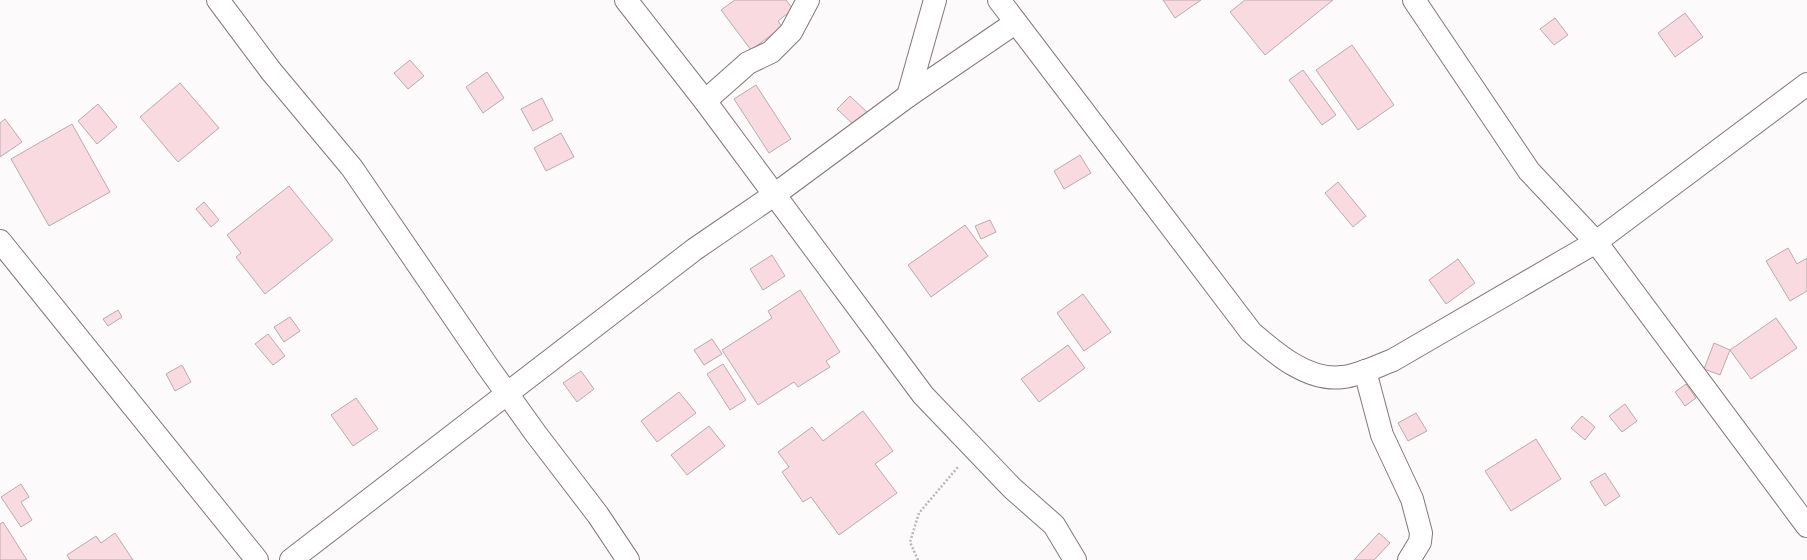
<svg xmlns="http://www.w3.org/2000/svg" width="1807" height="560" font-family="'Work Sans',sans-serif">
<rect width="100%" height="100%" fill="#fdfafb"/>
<g fill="#f9dae1" stroke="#b9aaae">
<path d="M735 0H786L793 9 778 21 782 27 751 50 721 10Z"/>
<path d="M1163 0H1201L1175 18Z"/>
<path d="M1245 0H1333L1265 55 1230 12Z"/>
<path d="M1685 13 1703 37 1675 57 1658 33Z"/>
<path d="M1555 18 1568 35 1554 45 1540 29Z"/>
<path d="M1352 45 1394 105 1358 130 1316 70Z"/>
<path d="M410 60 424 76 408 89 394 73Z"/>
<path d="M1303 70 1336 115 1322 125 1289 80Z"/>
<path d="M487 72 504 98 483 113 466 87Z"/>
<path d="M180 83 219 128 178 162 140 117Z"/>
<path d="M756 85 791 139 769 153 734 99Z"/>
<path d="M850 96 868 113 855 126 837 109Z"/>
<path d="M542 98 553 120 533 131 521 109Z"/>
<path d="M98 104 117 127 97 144 78 121Z"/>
<path d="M5 119 22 142 0 157V123Z"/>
<path d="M72 124 110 192 49 226 11 159Z"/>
<path d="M561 133 574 157 546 171 534 148Z"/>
<path d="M1080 155 1091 173 1064 189 1054 171Z"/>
<path d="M1338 182 1366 216 1353 227 1325 193Z"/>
<path d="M289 186 333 240 265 294 236 257 241 253 227 235Z"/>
<path d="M204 202 219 220 211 227 196 209Z"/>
<path d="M990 220 996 232 981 239 975 226Z"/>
<path d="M965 225 988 256 931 297 908 265Z"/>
<path d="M1788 248 1797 264 1807 258V291L1790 301 1766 261Z"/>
<path d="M772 255 785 276 763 290 750 269Z"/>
<path d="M1458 259 1475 283 1446 304 1429 280Z"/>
<path d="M800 290 840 352 826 361 830 367 798 387 794 382 758 405 722 350 772 318 768 311Z"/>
<path d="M1083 294 1111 332 1084 351 1057 313Z"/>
<path d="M118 310 122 317 108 326 103 319Z"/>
<path d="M290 317 300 331 284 342 274 327Z"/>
<path d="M1776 318 1797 348 1751 379 1730 350Z"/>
<path d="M268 334 285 356 273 365 255 344Z"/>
<path d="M712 339 722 354 704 365 694 350Z"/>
<path d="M1714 343 1730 350 1720 375 1704 369Z"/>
<path d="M1068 345 1085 368 1039 402 1021 379Z"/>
<path d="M723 364 746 400 730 410 707 374Z"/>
<path d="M182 365 191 382 175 391 166 374Z"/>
<path d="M581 371 594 389 577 402 563 383Z"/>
<path d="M1686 384 1696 398 1685 406 1675 392Z"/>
<path d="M679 392 696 413 657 442 641 421Z"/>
<path d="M356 398 378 429 353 446 331 415Z"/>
<path d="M1625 404 1637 421 1622 432 1609 416Z"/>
<path d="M863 411 893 451 875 464 897 493 839 535 811 497 803 502 782 472 789 467 778 452 812 427 823 441Z"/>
<path d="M1416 413 1427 431 1408 441 1398 423Z"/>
<path d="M1582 416 1595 427 1585 440 1571 428Z"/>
<path d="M709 426 725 446 687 475 671 455Z"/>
<path d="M1536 439 1561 479 1511 511 1485 471Z"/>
<path d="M1605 473 1620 496 1605 506 1590 482Z"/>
<path d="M21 484 29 497 21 502 32 520 21 527 1 497Z"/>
<path d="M3 522 27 560H0V524Z"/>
<path d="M115 533 133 560H70L67 555 96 536 101 543Z"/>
<path d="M1379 533 1390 543 1374 560H1354Z"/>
</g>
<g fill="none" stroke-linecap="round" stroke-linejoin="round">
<defs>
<g id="minor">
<path d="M218 0 271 71 352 168 488 367 536 434 598 515 628 560"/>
<path d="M626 0 705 101 923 395 1012 488 1054 525 1075 560"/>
<path d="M999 0 1251 332C1275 353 1308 382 1343 377 1360 375 1377 366 1393 360L1596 242 1807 84"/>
<path d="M1414 0 1529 171 1596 242 1807 526"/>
<path d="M908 96 935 0"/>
<path d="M705 101 748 63 771 52 791 32 808 0"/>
<path d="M0 241 257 560"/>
<path d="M1365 371 1382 435 1412 499 1421 533 1420 542 1409 560"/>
<path d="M291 560 695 249 774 195 908 96 1015 23"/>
</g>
</defs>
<use href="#minor" stroke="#847679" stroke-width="24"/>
<path stroke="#bbb7b8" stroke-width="2.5" stroke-dasharray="2 2" stroke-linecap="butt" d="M918 560 910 542 919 513 958 467"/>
<use href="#minor" stroke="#fff" stroke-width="22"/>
</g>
</svg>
